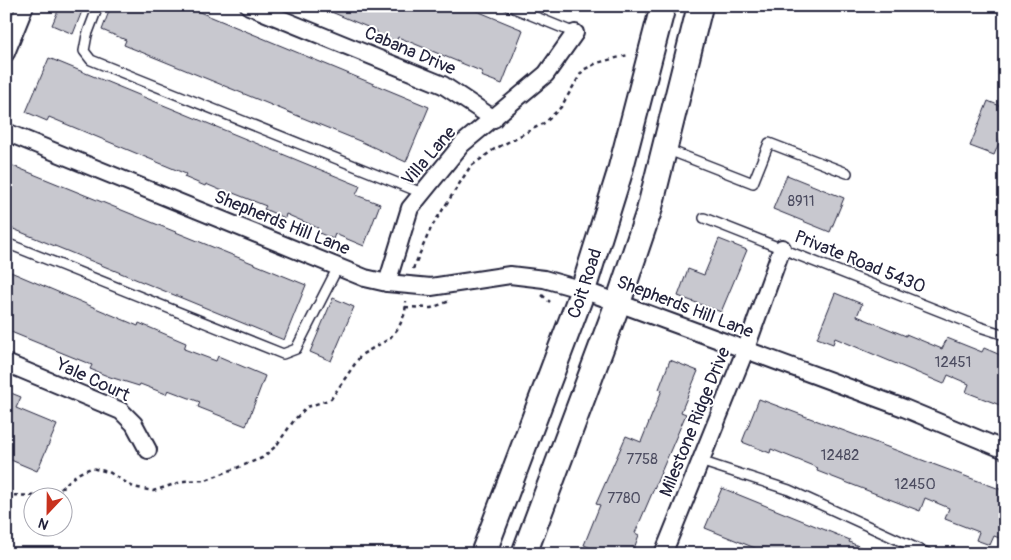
<svg xmlns="http://www.w3.org/2000/svg" width="1011" height="560" font-family="Pangolin,sans-serif">
<rect width="100%" height="100%" fill="#fff"/>
<filter id="ink" filterUnits="userSpaceOnUse"><feTurbulence type="fractalNoise" baseFrequency=".02" numOctaves="2"/><feDisplacementMap in="SourceGraphic" scale="10" xChannelSelector="R" yChannelSelector="G"/><feConvolveMatrix kernelMatrix="1 2 1 2 8 2 1 2 1" color-interpolation-filters="sRGB"/></filter>
<g filter="url(#ink)">
<g fill="#c8c8cf" stroke="#22223b">
<path d="M60 6H84L73 34 52 25Z"/>
<path d="M111 6H185L429 107 406 162 362 142 124 45 126 40 102 30Z"/>
<path d="M317 6H465L523 30 502 84 481 76 483 72 398 37 396 42 376 34 377 31Z"/>
<path d="M49 58 360 186 356 195 380 204 364 246 335 234 333 239 317 232 318 228 286 214 285 218 264 209 266 206 233 193 232 195 206 184 205 186 184 177 186 174 49 117 47 121 26 112Z"/>
<path d="M988 101 1005 108V129L994 155 970 146Z"/>
<path d="M6 163 306 285 284 340 6 226Z"/>
<path d="M787 175 844 198 830 232 773 209Z"/>
<path d="M719 239 747 250 721 312 678 296 688 269 704 275Z"/>
<path d="M6 270 138 326 139 323 186 343 184 349 216 361 218 356 265 376 246 426 198 407 200 402 168 390 166 394 140 384 139 386 110 377 90 369 92 365 6 330Z"/>
<path d="M835 293 862 304 857 316 906 336V334L942 349 947 338 982 352 984 348 1005 357V407L966 392 969 384 948 375 944 384 835 338 833 344 817 338Z"/>
<path d="M333 298 354 307 331 361 310 352Z"/>
<path d="M670 360 698 371 681 412 686 414 635 533 639 535 632 554H605L584 545 600 505 596 504 626 436 641 442 662 390 659 389Z"/>
<path d="M6 391 21 397 16 408 57 425 37 471 6 458Z"/>
<path d="M759 399 1005 491V540L994 536 990 545 976 540 979 532 945 519 949 508 925 498 920 511 817 471 818 468 771 449 770 453 742 442Z"/>
<path d="M722 488 850 540 849 542 877 554H770L705 528Z"/>
</g>
<g fill="none" stroke-linecap="round" stroke-linejoin="round">
<defs>
<g id="service">
<path d="M98 6 87 35 84 51 91 60 422 193"/>
<path d="M509 6 575 33"/>
<path d="M666 149 753 183 769 143 847 173"/>
<path d="M704 218 980 327 1005 335"/>
<path d="M6 243 283 354 296 349 338 267"/>
<path d="M700 461 789 490 929 554"/>
</g>
<g id="minor">
<path d="M249 6 443 85 494 119"/>
<path d="M6 53 25 6"/>
<path d="M6 132 365 278 387 283 431 287 510 275 544 279 583 290 904 408 1005 450"/>
<path d="M387 283 410 208 462 144 546 74 575 33"/>
<path d="M6 363 121 411 134 424 148 450"/>
<path d="M663 554 745 351 782 248"/>
</g>
<g id="secondary">
<path id="s1" d="M483 554 583 290 619 175 663 6"/>
<path d="M524 554 618 303 649 211 700 6"/>
</g>
</defs>
<use href="#service" stroke="#22223b" stroke-width="12"/>
<use href="#minor" stroke="#22223b" stroke-width="20"/>
<use href="#secondary" stroke="#22223b" stroke-width="28"/>
<g stroke="#22223b" stroke-width="2.5" stroke-dasharray="4 4" stroke-linecap="butt">
<path d="M413 269 431 228 470 167 493 150 546 122 561 107 583 70 597 63 628 55"/>
<path d="M542 295 550 302"/>
<path d="M405 307 431 308 450 301"/>
<path d="M6 495 43 496 59 490 77 474 91 468 109 472 133 487 153 491 184 481 206 480 262 458 276 446 295 419 307 407 331 399 361 355 389 339 399 327 405 313 406 301"/>
</g>
<use href="#service" stroke="#fff" stroke-width="9"/>
<use href="#minor" stroke="#fff" stroke-width="16"/>
<use href="#secondary" stroke="#fff" stroke-width="24"/>
</g>
</g>
<g text-anchor="middle" dominant-baseline="central" stroke-width="4" stroke-linejoin="round" paint-order="stroke">
<g font-size="15" fill="#4c4c60">
<text x="801" y="201">8911</text>
<text x="953" y="362">12451</text>
<text x="840" y="455">12482</text>
<text x="642" y="459">7758</text>
<text x="915" y="484">12450</text>
<text x="624" y="498">7780</text>
</g>
<g font-size="18" fill="#22223b" stroke="#fff">
<text transform="translate(410 51) rotate(23)">Cabana Drive</text>
<text transform="translate(429 156) rotate(-49)">Villa Lane</text>
<text transform="translate(282 223) rotate(22)">Shepherds Hill Lane</text>
<text transform="translate(860 262) rotate(22)">Private Road 5430</text>
<text stroke="none"><textPath href="#s1" startOffset="289">Coit Road</textPath></text>
<text transform="translate(685 307) rotate(21)">Shepherds Hill Lane</text>
<text transform="translate(93 380) rotate(25)">Yale Court</text>
<text transform="translate(695 422) rotate(-68)">Milestone Ridge Drive</text>
</g>
</g>
<rect width="1011" height="560" fill="none" stroke="#fff" stroke-width="25"/>
<rect x="12" y="12" width="986" height="535" fill="none" stroke="#22223b" stroke-width="2" filter="url(#ink)"/>
<g transform="translate(48 512) rotate(202)"><circle r="24" fill="#ffffff" stroke="#a7a7b1"/>
<path d="M0-4L9 19L0 12L-9 19Z" fill="#c8321e"/>
<text y="-8" font-size="14" font-weight="bold" text-anchor="middle" fill="#22223b">N</text>
</g>
</svg>
